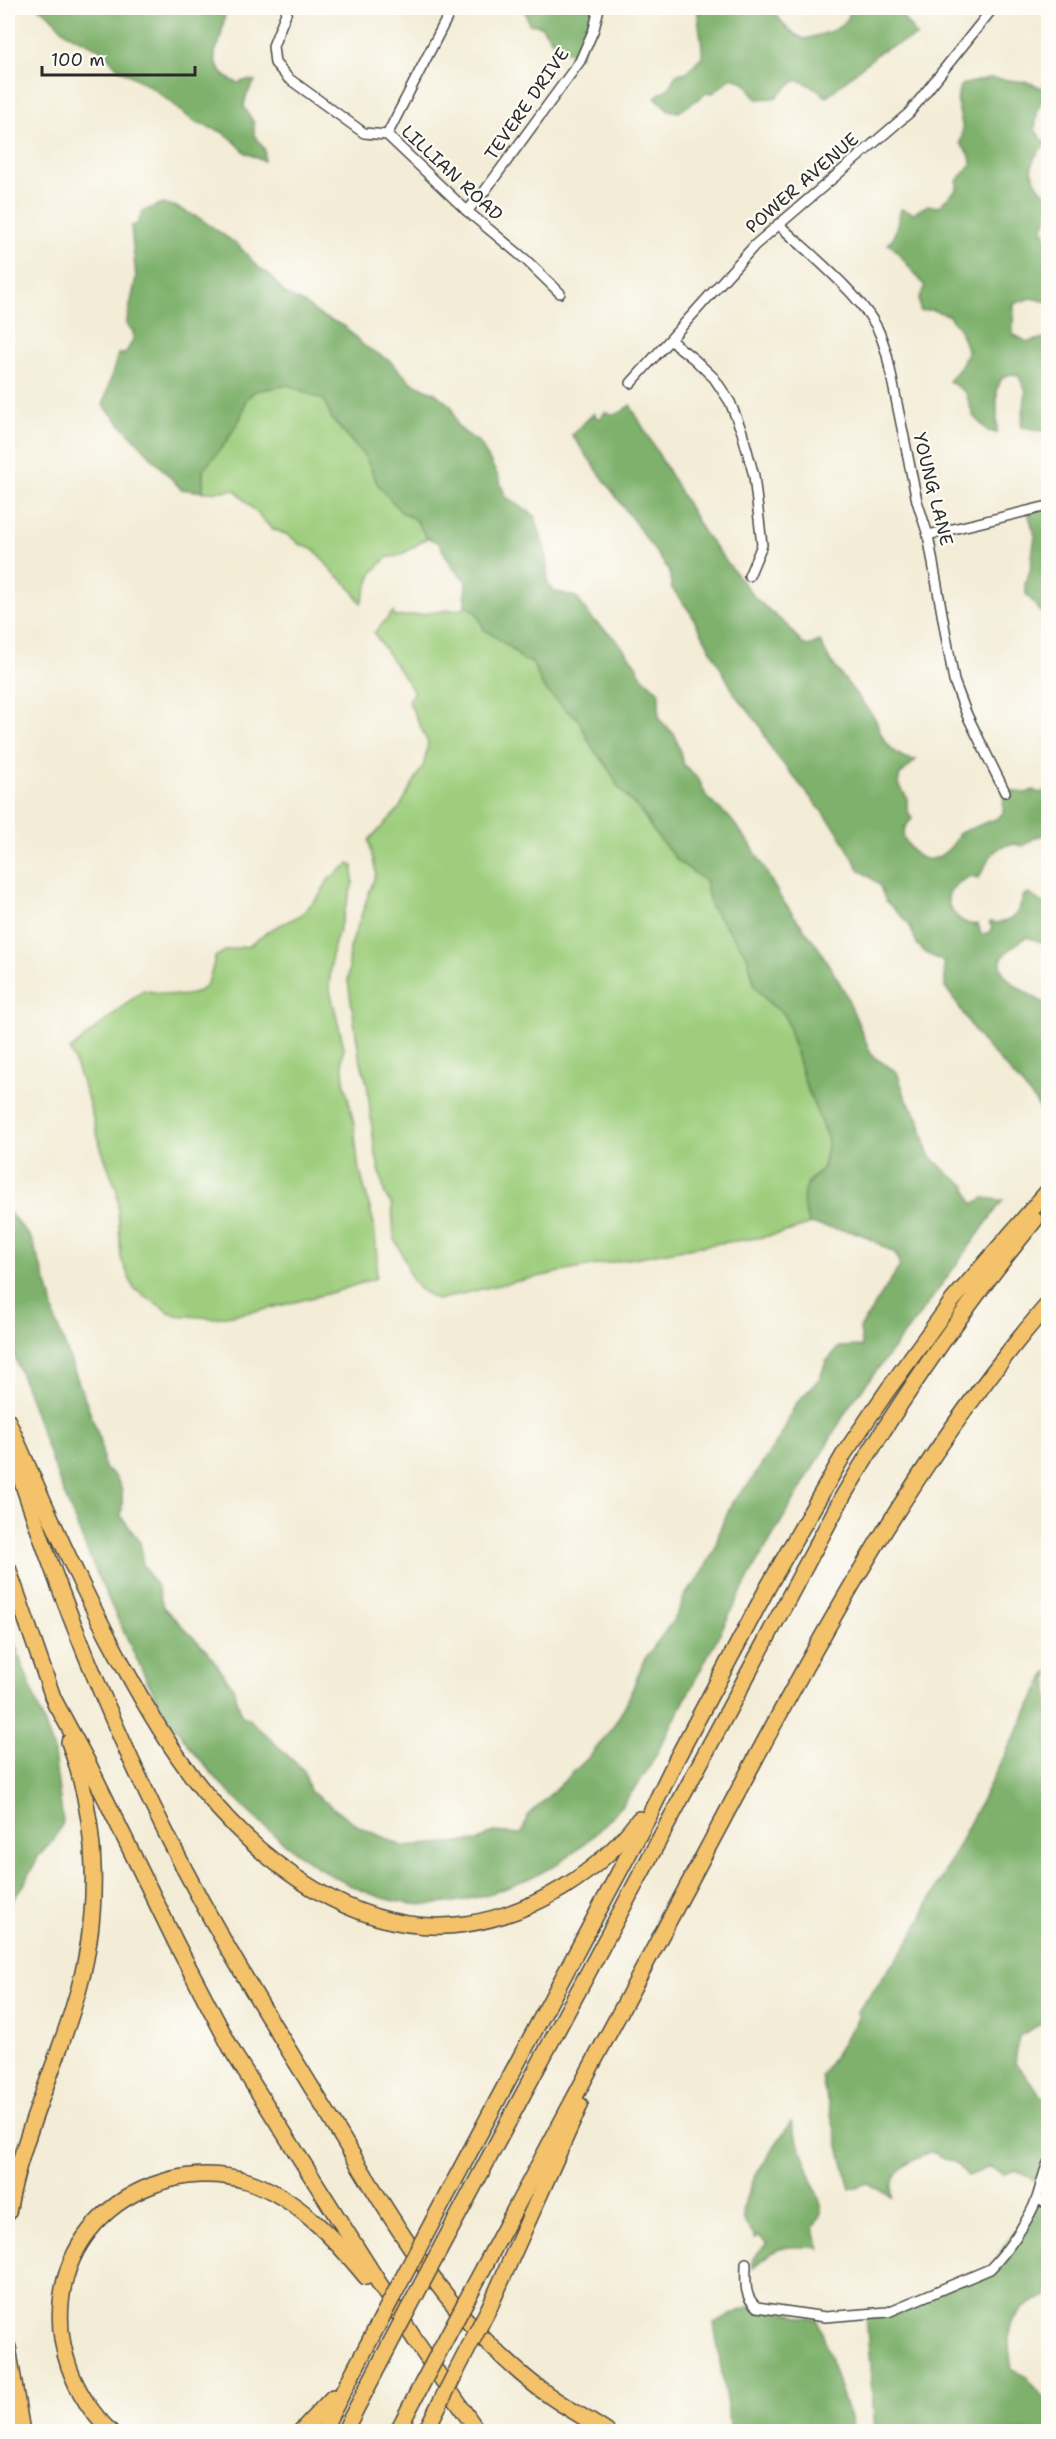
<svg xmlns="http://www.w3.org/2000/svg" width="1056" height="2439" font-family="'Shantell Sans',sans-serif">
<rect width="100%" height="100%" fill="#fdfcf7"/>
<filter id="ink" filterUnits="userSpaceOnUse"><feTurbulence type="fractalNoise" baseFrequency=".0167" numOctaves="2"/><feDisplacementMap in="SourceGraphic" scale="12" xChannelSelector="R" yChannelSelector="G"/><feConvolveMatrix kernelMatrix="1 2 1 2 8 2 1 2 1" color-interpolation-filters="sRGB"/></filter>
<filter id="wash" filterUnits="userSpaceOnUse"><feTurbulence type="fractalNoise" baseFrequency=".008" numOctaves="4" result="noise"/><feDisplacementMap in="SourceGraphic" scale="24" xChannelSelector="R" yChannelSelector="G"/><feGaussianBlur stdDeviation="1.35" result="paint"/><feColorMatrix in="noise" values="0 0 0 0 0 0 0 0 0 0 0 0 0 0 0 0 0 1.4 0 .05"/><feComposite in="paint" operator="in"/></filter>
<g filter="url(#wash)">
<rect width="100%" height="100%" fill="#f3ecd6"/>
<g fill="#9ece7d" stroke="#647c54" stroke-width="1.5">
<path d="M288 385 324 400 332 419 366 458 377 483 400 511 416 520 427 538 401 555 386 558 373 572 361 603 349 586 331 570 315 550 299 544 290 536 271 528 235 490 203 492V470L226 442 241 417 246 399 255 391Z"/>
<path d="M465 604 476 612 484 629 511 648 523 660 532 661 536 671 567 711 577 717 593 749 606 764 619 788 643 814 654 832 677 860 705 881 711 907 747 955 755 986 769 1003 785 1015 804 1080 828 1140 823 1168 807 1182 810 1224C774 1239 732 1240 694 1247 608 1263 522 1278 437 1300L418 1288 407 1270V1265L394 1237 392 1205 385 1195 374 1146 367 1083 360 1060 348 981 350 948 376 873 369 840 398 810 424 764 428 743 408 700 414 692 374 633 393 612 395 617C419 616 440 610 464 609Z"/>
<path d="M349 864 353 866V883L332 953 329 986 344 1047 342 1059 344 1080 354 1124 358 1164 374 1224 377 1257 376 1278 338 1291 263 1310 213 1318 174 1315 134 1289 121 1258 117 1191 101 1148 87 1096 70 1050 143 990C162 993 193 1003 206 985 211 978 213 966 215 957L227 950 249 946 270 930 301 915 319 896 329 879Z"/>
</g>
<g fill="#7eb16c" stroke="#546e4c" stroke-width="1.5">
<path d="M38 8H226C224 18 223 29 220 40 219 45 215 49 215 54 214 68 226 79 238 83L247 80 255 81 246 96 244 107 254 123V135L265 150 264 161 246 153 230 137 220 131 196 123 151 87 119 69 99 49 66 33 46 12Z"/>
<path d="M524 8H597L580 57 557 47 541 26 529 24Z"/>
<path d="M698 8H772C781 22 788 32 804 39 818 35 854 29 849 8H879L884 10 890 8 902 12 904 19 917 36 881 51 826 97 819 90 799 80 792 83 775 98 756 99 746 83 732 77 713 93H707L679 112 669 110 655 97 670 87 676 74 687 72 702 56C703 40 697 24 698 8Z"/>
<path d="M989 78 1027 82 1048 90 1038 108 1035 130 1046 144C1032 157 1027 168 1038 185 1042 190 1048 195 1048 201 1050 211 1047 218 1043 228L1048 244V302L1031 298 1014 304 1013 334 1027 342 1046 338 1048 334V428L1043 431 1021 427 1026 391 1018 375 1010 374 1002 378 997 389V433L988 431 973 416 966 393 949 381 959 369 966 356 967 349 960 330 948 315 932 310 920 311 919 299 925 286 894 248 888 244 894 236 901 209 914 213 928 205 938 207 957 189V181L971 164 970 156 960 143C969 122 950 107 961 85Z"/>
<path d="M161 204 174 206 199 218 238 245 259 268 270 275 285 294 304 303 321 316 344 326 364 346 390 361 411 382 435 393 452 407 457 425 464 432 480 443 499 478 505 496 535 516 546 555 548 585 554 591 576 597 593 620 616 639 636 665 641 675 659 692V719L675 735 684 765 699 780 707 798 729 817 751 845 782 900 818 947 844 990 872 1056 897 1072 906 1099 920 1121 927 1152 947 1173 965 1185 973 1204 984 1198 1003 1200 930 1301 850 1405 755 1566 649 1768C603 1836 561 1874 481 1896 461 1902 434 1906 413 1904 322 1895 220 1794 172 1722 147 1686 130 1644 111 1605 81 1540 56 1475 33 1408 25 1384 15 1361 9 1337 5 1325 8 1310 8 1297 8 1269 7 1240 8 1211L31 1238 50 1293 55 1319 101 1442 104 1468C124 1479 124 1495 121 1516L140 1542 143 1565 158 1588 163 1607 208 1652 234 1689 241 1714 251 1721 304 1771 310 1791 360 1827 403 1846 478 1841 493 1832 522 1834 527 1817 591 1755 612 1728 626 1705 644 1660 677 1615 685 1595 698 1580 715 1549 720 1529 733 1501 751 1481 783 1432 795 1405 819 1379 826 1362 839 1347 862 1346 860 1328 900 1266 895 1253 859 1233 809 1224C798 1196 802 1187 823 1168L828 1140 804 1080 785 1015 769 1003 755 986 747 955 711 907 705 881 677 860 654 832 643 814 619 788 606 764 593 749 577 717 567 711 543 687 532 662 523 660 511 648 484 629 476 612 465 604 466 581 453 568 438 542 427 538 416 520 400 511 377 483 366 458 332 419 324 400 288 385 255 391 246 399 241 417 226 442 203 470V492L181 489 103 405 118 354H125L133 340V331L126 325 136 278 131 226 137 224 143 211Z"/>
<path d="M630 405 704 533 755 598 789 627 801 643 808 646 820 641 829 659 876 720C881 740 895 759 916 760L900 775 898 783 907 798V809L912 819 905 827 903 837C907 842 912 853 918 856 935 867 954 847 959 833L998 818 1003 813 1004 790 1026 793 1033 790 1039 793 1048 790V830L1046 834 1036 837 1023 846C998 838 988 858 979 878L971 876C963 879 953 886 949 894 943 909 965 928 978 924L981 934 988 933 992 928 989 922C1011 926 1019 914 1024 895L1028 893 1048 907V944L1026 937C1019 943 1009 948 1004 955 988 977 1034 996 1048 1005V1124C1039 1099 1000 1062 982 1041 968 1024 959 1004 945 987L944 962 924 952 917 944 909 924 886 901 879 884 859 869 837 830 772 750 759 724 736 696 690 612 671 587 670 572 572 435 594 413 597 418H601L605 412C616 417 621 413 630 405Z"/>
<path d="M1048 506V620L1026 594 1025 583 1030 571 1035 536 1028 512Z"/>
<path d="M8 1626 53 1747 63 1822 55 1838 38 1857 24 1885 11 1902 8 1912Z"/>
<path d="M1048 1671V2020L1019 2036 1015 2063 1048 2103V2161L1038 2182 1016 2170 1003 2174 990 2167 968 2176 957 2164 932 2152C911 2160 888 2171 892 2197L868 2183 850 2189 821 2076 859 2017 857 2012 908 1943Z"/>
<path d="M791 2122 821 2205V2213L813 2228 820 2248C814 2246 811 2247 806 2247 779 2245 774 2250 753 2268V2258L767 2243 759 2236 755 2238C754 2231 747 2229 745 2223 734 2197 777 2144 791 2122Z"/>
<path d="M1035 2200 1048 2205V2296C1005 2311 1006 2330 1012 2370L1027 2377 1048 2403V2431H875L866 2315 887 2313 989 2270Z"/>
<path d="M752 2305 818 2320 854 2431H731L714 2323Z"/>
</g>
</g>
<g filter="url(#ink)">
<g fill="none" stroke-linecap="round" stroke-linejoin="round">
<defs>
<g id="minor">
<path d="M288 8 273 46 275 63 288 78 364 133 387 135 467 211 526 260 560 293"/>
<path d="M387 135 452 8"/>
<path d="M467 211 484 192 580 61 594 29 599 8"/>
<path d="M778 224C808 252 855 290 875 324 881 334 884 345 887 355L917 501 928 535 954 681 967 715 1005 792"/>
<path d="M670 340 694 359 714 378 730 402 742 432 754 476 762 545 749 576"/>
<path d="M631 383 755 245 909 113 993 8"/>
<path d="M928 535 1048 506"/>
<path d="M1037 2199 1048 2204"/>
<path d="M746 2263C746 2279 743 2297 757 2307L825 2317 888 2312 990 2269C1005 2254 1030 2219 1037 2198 1041 2186 1043 2175 1048 2163"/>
</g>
<g id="highway">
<path d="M8 1421C44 1503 79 1585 122 1663 170 1753 225 1836 314 1889 361 1917 412 1932 466 1924 533 1914 599 1873 639 1819"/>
<path d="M8 1439C59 1599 122 1755 202 1902 240 1972 282 2039 323 2106 372 2186 419 2272 485 2340 504 2359 524 2378 547 2394 566 2408 588 2419 607 2432"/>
<path d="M8 1568 56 1706"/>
<path d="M52 1696 88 1763 177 1945 234 2054 417 2343 478 2432"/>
<path d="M8 2213C20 2141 53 2075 74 2005 101 1921 100 1825 69 1742"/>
<path d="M433 2221 649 1816 677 1758 769 1585 844 1454 887 1391 953 1300 1048 1191"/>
<path d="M445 2240 843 1496C900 1400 964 1307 1035 1220"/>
<path d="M475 2284C557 2131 638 1978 720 1825 817 1643 913 1461 1048 1304"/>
<path d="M490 2306 580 2105"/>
<path d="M8 2347 22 2432"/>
<path d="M111 2432C32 2356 45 2226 153 2185 182 2174 216 2171 247 2181 295 2196 335 2239 366 2277"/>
<path d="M300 2432 333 2397"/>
<path d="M322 2432 381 2319"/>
<path d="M344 2432 393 2338"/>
<path d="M397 2432 423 2382"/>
<path d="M425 2432 439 2405"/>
</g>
</defs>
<use href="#minor" stroke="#494845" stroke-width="12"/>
<use href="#highway" stroke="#494845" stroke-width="18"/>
<use href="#minor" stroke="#fff" stroke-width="9"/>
<use href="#highway" stroke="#f3c26a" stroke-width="15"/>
<defs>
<g id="highway-bridge">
<path d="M381 2319 433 2221"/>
<path d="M393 2338 445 2240"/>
<path d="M423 2382 475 2284"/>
<path d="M439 2405 490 2306"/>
</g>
</defs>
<use href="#highway-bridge" stroke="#494845" stroke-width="18" stroke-linecap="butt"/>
<use href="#highway-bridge" stroke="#f3c26a" stroke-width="15"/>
</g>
</g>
<g text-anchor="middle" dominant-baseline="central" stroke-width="4.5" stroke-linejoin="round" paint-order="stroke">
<g font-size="18" fill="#2b2b2b" stroke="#fdfcf7">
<text transform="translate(527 104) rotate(-55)">TEVERE DRIVE</text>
<text transform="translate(452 173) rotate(43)">LILLIAN ROAD</text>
<text transform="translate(802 183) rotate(-41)">POWER AVENUE</text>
<text transform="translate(933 489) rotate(76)">YOUNG LANE</text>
</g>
</g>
<rect width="1056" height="2439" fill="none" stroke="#fdfcf7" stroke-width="30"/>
<path d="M42 66v9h153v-9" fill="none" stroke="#2b2b2b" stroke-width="3"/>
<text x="51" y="66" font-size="18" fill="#2b2b2b" stroke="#fdfcf7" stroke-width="4.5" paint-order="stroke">100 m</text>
</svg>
